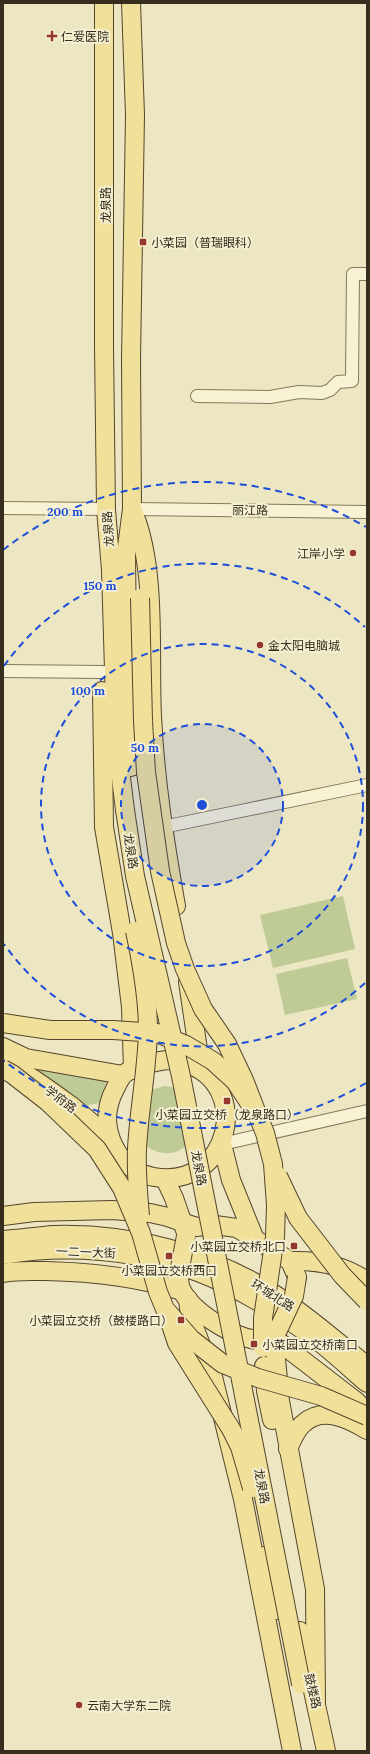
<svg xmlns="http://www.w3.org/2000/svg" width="370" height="1754" font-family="Lora,'Noto Sans SC',serif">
<rect width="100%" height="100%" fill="#ede6c2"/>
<g fill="#becb96">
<path d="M343 896 355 949 273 968 260 915Z"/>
<path d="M347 958 357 999 285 1015 276 974Z"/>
<path d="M34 1067 107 1081 99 1103 84 1106Z"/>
<path d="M164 1086C231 1091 190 1185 141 1142L150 1090Z"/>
</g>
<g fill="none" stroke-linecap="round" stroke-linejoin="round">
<defs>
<g id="street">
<path d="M197 396 270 397 299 392 322 393 330 390 338 382 352 381 353 274H367"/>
<path d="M3 508 106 509"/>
<path d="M132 509 367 512"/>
<path d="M3 671 104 672"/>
<path d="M163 827 367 785"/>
<path d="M222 1144 367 1111"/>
</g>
<g id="primary">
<path d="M104 3V347L106 509 111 570 116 737 125 810"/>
<path d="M134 514C157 572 149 654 152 716 155 780 165 843 176 906"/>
<path d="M102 691 104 827 122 933 131 1007 133 1070"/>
<path d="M131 767 128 714 126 555 132 509 131 359 135 115 131 3"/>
<path d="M188 982 201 1070"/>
<path d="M3 1047 26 1058 123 1075"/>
<path d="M3 1060C28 1074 50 1090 73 1107 87 1119 100 1128 111 1143"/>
<path d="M167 1060C173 1061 179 1061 185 1063 254 1085 230 1190 154 1177 141 1175 127 1167 119 1155 105 1134 103 1110 116 1087 118 1083 121 1077 124 1074 136 1065 153 1062 167 1060Z"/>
<path d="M222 1144 231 1180 254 1237"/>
<path d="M165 1179 174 1198 185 1230"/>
<path d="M3 1216 34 1212 112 1210 150 1213 168 1217 196 1227 215 1225 237 1228 290 1261 297 1277"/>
<path d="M3 1240C20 1239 37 1236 54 1235 130 1233 210 1253 274 1294 307 1315 336 1341 367 1366"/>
<path d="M3 1255C66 1244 137 1250 198 1272 235 1286 274 1310 306 1332 328 1347 347 1366 367 1383"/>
<path d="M290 1261C317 1260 344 1265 367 1281"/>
<path d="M3 1273C17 1270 31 1271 46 1271 91 1272 138 1277 182 1291"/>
<path d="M179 1273C179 1279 179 1286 182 1291 193 1312 235 1339 259 1340 264 1341 269 1339 274 1338L357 1402 367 1413"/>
<path d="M188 1299 190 1316 213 1377 243 1499 292 1751"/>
<path d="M277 1332 274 1338 280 1401 315 1589 316 1703"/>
<path d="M264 1366 266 1391 272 1420"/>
<path d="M288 1449C292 1440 296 1429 304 1423 323 1406 349 1419 367 1430"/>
<path d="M267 1555 276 1610"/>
<path d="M300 1631 326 1751"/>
</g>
</defs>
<use href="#street" stroke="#86775a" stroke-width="14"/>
<use href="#primary" stroke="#54452e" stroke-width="20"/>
<use href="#street" stroke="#f8f2d5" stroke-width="12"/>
<use href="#primary" stroke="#f0e09a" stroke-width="18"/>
<defs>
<g id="primary-bridge">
<path d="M140 598 143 721 146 772 160 871 176 943 185 969 203 1009 227 1044 244 1080 258 1116"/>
<path d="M125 810 135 876 181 1076 301 1684"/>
<path d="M135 931C142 964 148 997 148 1031 147 1071 139 1109 137 1149 136 1171 138 1194 140 1216"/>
<path d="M3 1023 50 1030H113L157 1033 186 1045 213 1061 235 1081 258 1116 265 1133 273 1164 276 1205 275 1237 263 1318V1348"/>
<path d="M3 1069 12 1074 48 1102 97 1149 122 1188 141 1233 158 1292 165 1309 191 1339 223 1364 258 1378 321 1396 367 1416"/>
<path d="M278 1176 298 1218 342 1275 367 1301"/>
<path d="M179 1273 186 1236"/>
<path d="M169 1319 177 1343 231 1429 240 1447 252 1488"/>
<path d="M277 1332 294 1296 297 1277"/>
</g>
</defs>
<use href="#primary-bridge" stroke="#54452e" stroke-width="20" stroke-linecap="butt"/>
<use href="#primary-bridge" stroke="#f0e09a" stroke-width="18"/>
</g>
<circle cx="202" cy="805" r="81" fill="#1d4ed8" fill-opacity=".12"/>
<g fill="none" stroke="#1d4ed8" stroke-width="2" stroke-dasharray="7 5">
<circle cx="202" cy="805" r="81"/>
<circle cx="202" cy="805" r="161"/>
<path d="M365 983A242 242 0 0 1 4 944M4 666A242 242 0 0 1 365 627"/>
<path d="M366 1083A323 323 0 0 1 3 1060M3 550A323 323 0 0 1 366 527"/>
</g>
<g fill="#94382b" stroke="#f5efd1" stroke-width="1.5">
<path d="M50 30h4v4h4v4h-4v4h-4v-4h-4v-4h4z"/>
<rect x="139" y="238" width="8" height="8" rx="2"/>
<circle cx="353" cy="553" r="4"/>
<circle cx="260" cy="645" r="4"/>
<rect x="223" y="1097" width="8" height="8" rx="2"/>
<rect x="290" y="1242" width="8" height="8" rx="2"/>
<rect x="165" y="1252" width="8" height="8" rx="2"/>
<rect x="177" y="1316" width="8" height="8" rx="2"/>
<rect x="250" y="1340" width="8" height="8" rx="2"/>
<circle cx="79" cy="1705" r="4"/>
</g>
<g text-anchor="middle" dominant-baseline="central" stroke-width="4" stroke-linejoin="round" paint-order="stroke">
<g font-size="12" fill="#362d1e" stroke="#f5efd1" text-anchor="start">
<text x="61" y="36">仁爱医院</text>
<text x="151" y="242">小菜园（普瑞眼科）</text>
<text x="345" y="553" text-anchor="end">江岸小学</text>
<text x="268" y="645">金太阳电脑城</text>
<text x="227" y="1114" text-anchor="middle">小菜园立交桥（龙泉路口）</text>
<text x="286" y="1246" text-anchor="end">小菜园立交桥北口</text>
<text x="169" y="1270" text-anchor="middle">小菜园立交桥西口</text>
<text x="173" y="1320" text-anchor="end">小菜园立交桥（鼓楼路口）</text>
<text x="262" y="1344">小菜园立交桥南口</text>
<text x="87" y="1705">云南大学东二院</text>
</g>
<g font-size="12" fill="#362d1e" stroke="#f5efd1">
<text transform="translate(105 205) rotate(-90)">龙泉路</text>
<text transform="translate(250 510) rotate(1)">丽江路</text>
<text transform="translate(108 529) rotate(-94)">龙泉路</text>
<text transform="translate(131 851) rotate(81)">龙泉路</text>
<text transform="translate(61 1099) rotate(37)">学府路</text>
<text transform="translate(199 1168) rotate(79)">龙泉路</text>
<text transform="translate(86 1252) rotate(2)">一二一大街</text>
<text transform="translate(273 1295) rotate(32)">环城北路</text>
<text transform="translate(262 1486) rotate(79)">龙泉路</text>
<text transform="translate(313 1691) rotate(77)">鼓楼路</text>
</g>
</g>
<circle cx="202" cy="805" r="6" fill="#1d4ed8" stroke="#f5efd1" stroke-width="2"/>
<g font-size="12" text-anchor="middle" font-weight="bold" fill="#1d4ed8" stroke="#f5efd1" stroke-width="4" stroke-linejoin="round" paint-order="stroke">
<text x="65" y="516">200 m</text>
<text x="100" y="590">150 m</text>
<text x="88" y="695">100 m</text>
<text x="145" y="752">50 m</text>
</g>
<rect width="370" height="1754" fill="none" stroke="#362d1e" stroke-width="8"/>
</svg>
